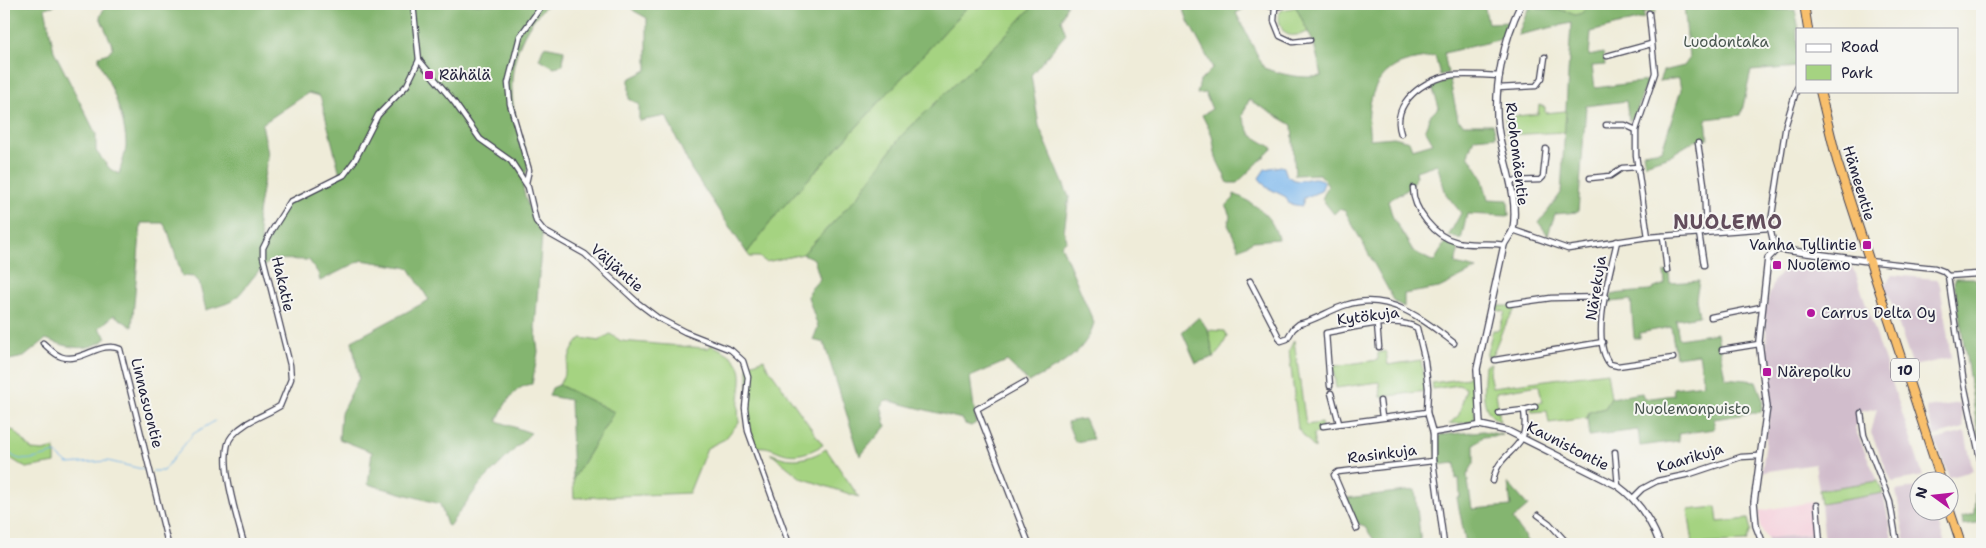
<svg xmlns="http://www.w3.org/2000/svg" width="1986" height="548" font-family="'Shantell Sans',sans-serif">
<rect width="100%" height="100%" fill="#f6f6f2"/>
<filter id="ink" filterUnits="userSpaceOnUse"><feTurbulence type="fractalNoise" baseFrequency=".02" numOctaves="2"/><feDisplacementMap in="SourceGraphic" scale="10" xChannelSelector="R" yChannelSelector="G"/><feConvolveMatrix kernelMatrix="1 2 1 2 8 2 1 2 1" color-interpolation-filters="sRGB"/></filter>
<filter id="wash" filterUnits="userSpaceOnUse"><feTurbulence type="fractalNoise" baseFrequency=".0096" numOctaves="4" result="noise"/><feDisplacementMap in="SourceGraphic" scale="20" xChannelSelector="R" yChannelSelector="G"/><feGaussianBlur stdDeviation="1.12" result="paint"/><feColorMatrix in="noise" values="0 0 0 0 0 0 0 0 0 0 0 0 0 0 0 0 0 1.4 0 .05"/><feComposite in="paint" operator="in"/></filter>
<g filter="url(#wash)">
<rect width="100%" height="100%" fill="#efecd9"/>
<path fill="#f5cfdb" d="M1812 502 1816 533 1767 538 1760 527 1759 511Z"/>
<g fill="#d1bdcc">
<path d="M1796 262 1845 265 1852 268 1856 274 1923 476 1892 482 1871 433 1877 408 1860 412 1855 429 1878 481 1819 490 1815 464 1762 472 1770 410 1765 309 1774 281 1783 270Z"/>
<path d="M1892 275 1936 279 1940 285 1951 358 1913 366 1885 285Z"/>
<path d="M1960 403 1964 428 1934 436 1926 408Z"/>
<path d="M1965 432 1973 471 1949 477 1935 440Z"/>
<path d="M1918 487V510L1934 511 1945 544H1906L1896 491Z"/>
<path d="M1883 493 1893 544H1825L1821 504Z"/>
<path d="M1813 534 1814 544H1770L1767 538Z"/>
</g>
<g fill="#a5d381" stroke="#647a5e">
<path d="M970 4H1035L997 44 902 135 857 197 803 254 766 262 759 257H750L747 253 780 210Z"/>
<path d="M1531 4H1653L1655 13 1644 12 1642 4 1518 35Z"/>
<path d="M1296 7 1308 32C1287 39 1282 36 1278 15L1282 10Z"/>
<path d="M1539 105 1545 107V113L1566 111 1565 132 1507 135 1505 117 1538 114Z"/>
<path d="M1498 306H1517L1502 331 1492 356H1486L1493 330H1499L1505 312 1497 310Z"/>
<path d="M1208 330 1224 331 1227 337 1220 350 1214 357Z"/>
<path d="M610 334 621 341 704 348H709L711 345C759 364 734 385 739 422L725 439 707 448 689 493 574 498 573 479 614 412 559 385C569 368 566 353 581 338L599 341Z"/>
<path d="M1294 340 1306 425 1321 423 1323 432 1313 434 1315 449 1298 429 1289 351Z"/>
<path d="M1386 351 1388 365 1421 360 1425 391 1381 397 1379 382 1336 388 1333 366 1378 360V353Z"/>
<path d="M764 359 765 363 823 445C809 453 795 458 780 452 770 448 767 446 756 447L748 424V365Z"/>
<path d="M1473 361 1475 419 1473 422 1449 424 1459 415 1466 388 1458 385 1433 389 1432 383 1468 378Z"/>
<path d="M1491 363 1489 373 1492 387 1607 372 1611 398 1605 408 1589 412 1587 418 1549 423 1547 411 1532 412 1531 404 1542 402 1539 385 1496 392 1500 421C1478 413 1484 384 1485 365Z"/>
<path d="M4 428 15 431 32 450 43 451 55 448V463L26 468 4 454Z"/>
<path d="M826 449 859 497 801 478 770 453C789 462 807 461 826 449Z"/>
<path d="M1878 481 1883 493 1821 504 1819 490Z"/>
<path d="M1716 507 1718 522 1748 519 1751 530 1746 542 1693 544 1688 510Z"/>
</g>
<g fill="#84b56f" stroke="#536c55" fill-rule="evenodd">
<path d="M4 4H59L45 8 54 51 96 134V151L110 169 119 174C121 166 125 156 126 147 127 121 110 83 99 61V56L108 53 113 47 100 17 106 4H548C516 33 505 77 516 119 519 132 525 145 528 159 530 167 523 176 523 185 523 195 535 226 542 234L535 328 538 352 532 384C515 385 503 406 497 421L531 433 480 484 449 526 447 525 440 504 368 484 372 452 339 439 341 413 359 378 352 341 429 300 409 268 362 260 320 281 318 273 309 260C303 260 277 259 274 260 256 267 247 290 232 301 225 305 214 307 206 310L199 282 194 277 182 276 168 231 163 223H141L132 327 114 315 99 328 107 338C86 354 68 347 46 339L24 357 4 361ZM308 93 319 96 321 99 340 174 338 177 290 199 262 243 257 219 268 154 262 124Z"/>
<path d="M628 4H970L780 210 747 253 691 169 666 116 639 121V104L629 99V79L647 70V18L634 11Z"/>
<path d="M1035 4H1067L1061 20 1066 34 1031 75 1039 126 1069 197 1064 231 1067 240 1061 245 1094 323C1084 356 1057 367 1029 382L1007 361 970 377 976 423 971 426 965 424 962 419 886 400 881 405 886 426 860 456 824 343 813 340 818 327 808 297 809 291 820 279 814 259 803 254 858 196 902 135 997 44Z"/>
<path d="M1182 4H1253L1236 13 1264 68C1283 75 1301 79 1322 76L1314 44 1296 7 1300 4H1484L1488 23 1511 22 1506 38 1444 53 1448 73 1440 75 1435 56C1423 59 1407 60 1396 66 1369 81 1366 112 1370 139L1394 137 1409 141 1412 149 1433 143 1425 129 1430 116 1439 107 1432 87 1450 80 1458 120 1464 124H1493L1496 136 1474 138 1468 155 1482 177 1488 199 1508 200 1509 216 1467 214 1461 240 1449 235 1461 213 1446 194 1437 164 1416 171 1417 176 1407 190 1388 201 1393 218 1414 252 1434 262 1445 242 1459 248 1455 264 1477 269 1439 288 1404 294V307L1395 302 1345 211 1339 209 1334 214 1322 199 1328 186 1320 174 1295 175 1292 125 1249 100 1242 116 1251 135 1273 148 1237 183H1228L1216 158 1212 135 1202 115 1212 109 1205 93 1197 94 1200 81 1213 68 1188 21Z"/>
<path d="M1589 4H1642L1644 18 1591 32 1589 56 1603 53 1605 65 1592 66 1595 88 1647 81 1636 113 1629 121 1626 101 1586 106 1578 212 1555 214 1548 235 1539 223 1561 193 1571 23 1518 35 1528 9 1562 10 1575 15 1582 13Z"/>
<path d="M1684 4H1775L1777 10H1795L1799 29H1797V67L1751 71 1741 115 1706 119 1708 139 1694 141 1669 156 1645 164 1643 153 1662 150 1681 90 1679 78 1659 81 1663 71 1684 66 1689 59Z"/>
<path d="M544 46 564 50 563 65 554 67 539 59Z"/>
<path d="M1234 194C1253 202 1274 217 1278 239L1253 241 1239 249 1228 224 1230 216 1226 206 1234 198Z"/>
<path d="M1669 271 1670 283 1699 281 1696 299 1699 316 1676 320 1679 339 1717 333 1725 378 1756 381 1763 400 1761 412 1714 419V429L1678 434 1679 441 1640 446 1638 430 1589 436 1587 418 1589 412 1605 408 1611 398 1642 393 1644 399 1674 395 1673 388 1704 384 1699 354 1676 357 1671 327 1640 333V338H1634L1631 300 1610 302 1612 294 1647 291 1665 284 1664 272Z"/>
<path d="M1956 278H1974L1982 290V419L1979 438 1954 282Z"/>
<path d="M1199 317 1208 330 1214 357 1196 363 1182 332Z"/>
<path d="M559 385 614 412 573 479 570 400 549 396 552 388Z"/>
<path d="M1083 419 1085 420 1093 439 1075 442 1067 422Z"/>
<path d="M1483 431 1503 435 1483 437 1474 444V463L1467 475 1472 509 1511 506 1508 483 1528 506 1513 519 1529 544H1466L1457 498 1460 497 1459 478 1456 479 1455 463 1438 465 1435 440 1440 435Z"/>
<path d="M1415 490 1421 544H1377L1364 526 1357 523 1347 498Z"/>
<path d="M1975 493 1982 498V522L1963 525 1962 517 1974 514Z"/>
</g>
<path fill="#7bb7ed" stroke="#4e6c94" d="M1281 166 1284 167 1287 176C1289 177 1292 179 1295 180 1305 183 1315 172 1324 183L1321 191 1304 198 1302 206 1289 204 1286 197 1266 187 1259 178 1265 169Z"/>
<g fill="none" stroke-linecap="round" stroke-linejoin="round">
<g stroke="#7bb7ed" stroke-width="1">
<path d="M4 448C8 451 10 453 13 456 24 464 44 456 55 453L68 464 108 461 146 470"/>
<path d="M153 471H163L193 434 215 421"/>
</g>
</g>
</g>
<g filter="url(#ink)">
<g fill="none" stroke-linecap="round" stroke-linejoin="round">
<defs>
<g id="minor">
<path d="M413 4 419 60 454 102 480 139 511 161 528 187 536 221 544 231 585 254 638 303 658 318 685 332 731 350 743 361 748 377 745 408 748 431 789 544"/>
<path d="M1261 4 1275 7 1287 4"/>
<path d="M1275 7 1274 21 1280 36 1293 42 1310 40"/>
<path d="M1607 56 1651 44"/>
<path d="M1498 88 1536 86 1542 78 1545 57"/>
<path d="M1606 125H1625L1636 130"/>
<path d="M1401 134C1390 102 1426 78 1453 75 1469 74 1485 75 1500 76"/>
<path d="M1698 143 1704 184 1706 233"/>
<path d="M1590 178 1610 176 1622 168 1639 167"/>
<path d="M1510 181 1540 180 1543 177 1546 149"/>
<path d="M526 183 529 170 510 104 508 83 520 36 543 4"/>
<path d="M1413 188C1413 210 1435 237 1457 242 1472 246 1489 242 1504 245"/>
<path d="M1513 230 1568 249 1648 237 1770 228"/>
<path d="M1699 233 1704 265"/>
<path d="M1663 236 1667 271"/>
<path d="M1648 237 1636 155V130L1655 73 1649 13"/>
<path d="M1617 241C1611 270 1589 340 1610 364L1618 366 1673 358"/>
<path d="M1777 249 1773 241 1770 228 1786 124 1797 88"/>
<path d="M1868 261 1935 268 1943 271 1948 276 1964 384 1982 468"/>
<path d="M1948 276 1977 274 1982 270"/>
<path d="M1250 281 1281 341 1287 339 1293 329 1299 324C1316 320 1330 310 1346 305 1387 291 1422 318 1454 343"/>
<path d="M1509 304 1551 298 1606 297"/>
<path d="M1711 317 1761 307"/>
<path d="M1377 324 1379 347"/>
<path d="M43 343C49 348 55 355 62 357 82 363 101 340 120 349L168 544"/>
<path d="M1722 350 1759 344"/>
<path d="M1495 360 1603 342"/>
<path d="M1025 382 977 409 1029 544"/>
<path d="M1330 386 1326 333C1350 329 1394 315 1417 328L1425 361 1428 388 1427 412 1433 433V461L1444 544"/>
<path d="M1331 393 1339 423"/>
<path d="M1380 401 1382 417"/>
<path d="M1499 413 1524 410"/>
<path d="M1861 413 1864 435 1890 502 1897 544"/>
<path d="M1323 426 1427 412"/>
<path d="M1433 433 1480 425"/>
<path d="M1615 452 1618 486"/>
<path d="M1493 481C1497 458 1512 455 1522 438 1526 430 1525 418 1524 410L1535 407"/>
<path d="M1634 497 1642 489 1657 481 1690 474 1741 457 1759 456"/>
<path d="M1817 505 1820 544"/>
<path d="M1538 515 1549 523 1568 544"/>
<path d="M1357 529 1334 475 1338 472 1433 461"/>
<path d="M244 544C238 521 216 454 232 436 246 420 264 416 280 406L291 379 290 365 263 257V248L271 232 290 202 344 175 355 160 378 115 407 85 419 60"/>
</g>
<g id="tertiary">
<path d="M1521 4C1504 39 1493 87 1498 127 1502 160 1519 194 1513 229 1512 234 1506 240 1504 245L1477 369 1480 425 1508 431 1618 486C1639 501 1651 520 1660 544"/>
<path d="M1763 544 1756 526 1754 502 1767 407 1759 341 1768 258 1777 249 1868 261"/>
</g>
<g id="trunk">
<path d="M1804 4 1808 29"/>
<path d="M1820 91 1837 161 1941 480"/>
<path d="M1948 505 1961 544"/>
</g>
</defs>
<use href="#minor" stroke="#414053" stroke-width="7"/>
<use href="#tertiary" stroke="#414053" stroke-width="8"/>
<use href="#trunk" stroke="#414053" stroke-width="10"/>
<use href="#minor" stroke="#fff" stroke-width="4.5"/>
<use href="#tertiary" stroke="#fff" stroke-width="5.5"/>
<use href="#trunk" stroke="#f8bf6c" stroke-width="8"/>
</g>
</g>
<g fill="#b5179e" stroke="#f6f6f2" stroke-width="2">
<rect x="424" y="70" width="10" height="10" rx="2.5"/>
<rect x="1862" y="240" width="10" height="10" rx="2.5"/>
<rect x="1772" y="260" width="10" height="10" rx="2.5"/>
<circle cx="1811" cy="313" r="5"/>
<rect x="1762" y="367" width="10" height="10" rx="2.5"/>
</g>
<g text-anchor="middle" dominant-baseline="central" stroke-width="4" stroke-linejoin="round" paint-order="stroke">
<rect fill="#f6f6f2" stroke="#626272" stroke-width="1" x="1891" y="358.5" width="28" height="23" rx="4"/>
<g font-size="14" font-weight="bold" fill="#22223b">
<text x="1905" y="370">10</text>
</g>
<g font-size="15" fill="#495750" stroke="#f6f6f2">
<text x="1726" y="42">Luodontaka</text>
<text x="1692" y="409">Nuolemonpuisto</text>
</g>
<g font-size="15" fill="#22223b" stroke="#f6f6f2" text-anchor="start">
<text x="439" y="75">Rähälä</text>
<text x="1857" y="245" text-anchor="end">Vanha Tyllintie</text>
<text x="1787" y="265">Nuolemo</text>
<text x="1821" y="313">Carrus Delta Oy</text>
<text x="1777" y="372">Närepolku</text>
</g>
<g font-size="15" fill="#22223b" stroke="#f6f6f2">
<text transform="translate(1517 154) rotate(83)">Ruohomäentie</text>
<text transform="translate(1859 183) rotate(73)">Hämeentie</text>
<text transform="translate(617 268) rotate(41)">Väljäntie</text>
<text transform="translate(283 284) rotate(77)">Hakatie</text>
<text transform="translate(1596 288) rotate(-81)">Närekuja</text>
<text transform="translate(1368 316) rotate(-7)">Kytökuja</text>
<text transform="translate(147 403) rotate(76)">Linnasuontie</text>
<text transform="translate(1568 446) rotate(27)">Kaunistontie</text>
<text transform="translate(1382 454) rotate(-7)">Rasinkuja</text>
<text transform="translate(1690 458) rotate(-17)">Kaarikuja</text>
</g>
<g font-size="20" font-weight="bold" letter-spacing="1" fill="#624d5c" stroke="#f6f6f2">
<text x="1728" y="222">NUOLEMO</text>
</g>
</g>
<rect width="1986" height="548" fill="none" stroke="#f6f6f2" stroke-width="20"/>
<rect x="1796" y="28" width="162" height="65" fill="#f6f6f2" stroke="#a1a1a9"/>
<rect x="1806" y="44" width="25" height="8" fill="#ffffff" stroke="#a1a1a9"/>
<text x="1841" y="52" font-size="15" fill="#22223b">Road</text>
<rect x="1806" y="65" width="25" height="15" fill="#a5d381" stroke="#a1a1a9"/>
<text x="1841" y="78" font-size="15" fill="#22223b">Park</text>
<g transform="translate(1934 496) rotate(285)"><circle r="24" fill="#f6f6f2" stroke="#a1a1a9"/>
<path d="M0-4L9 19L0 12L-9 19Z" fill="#b5179e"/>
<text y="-8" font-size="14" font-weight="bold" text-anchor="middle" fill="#22223b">N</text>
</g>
</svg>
